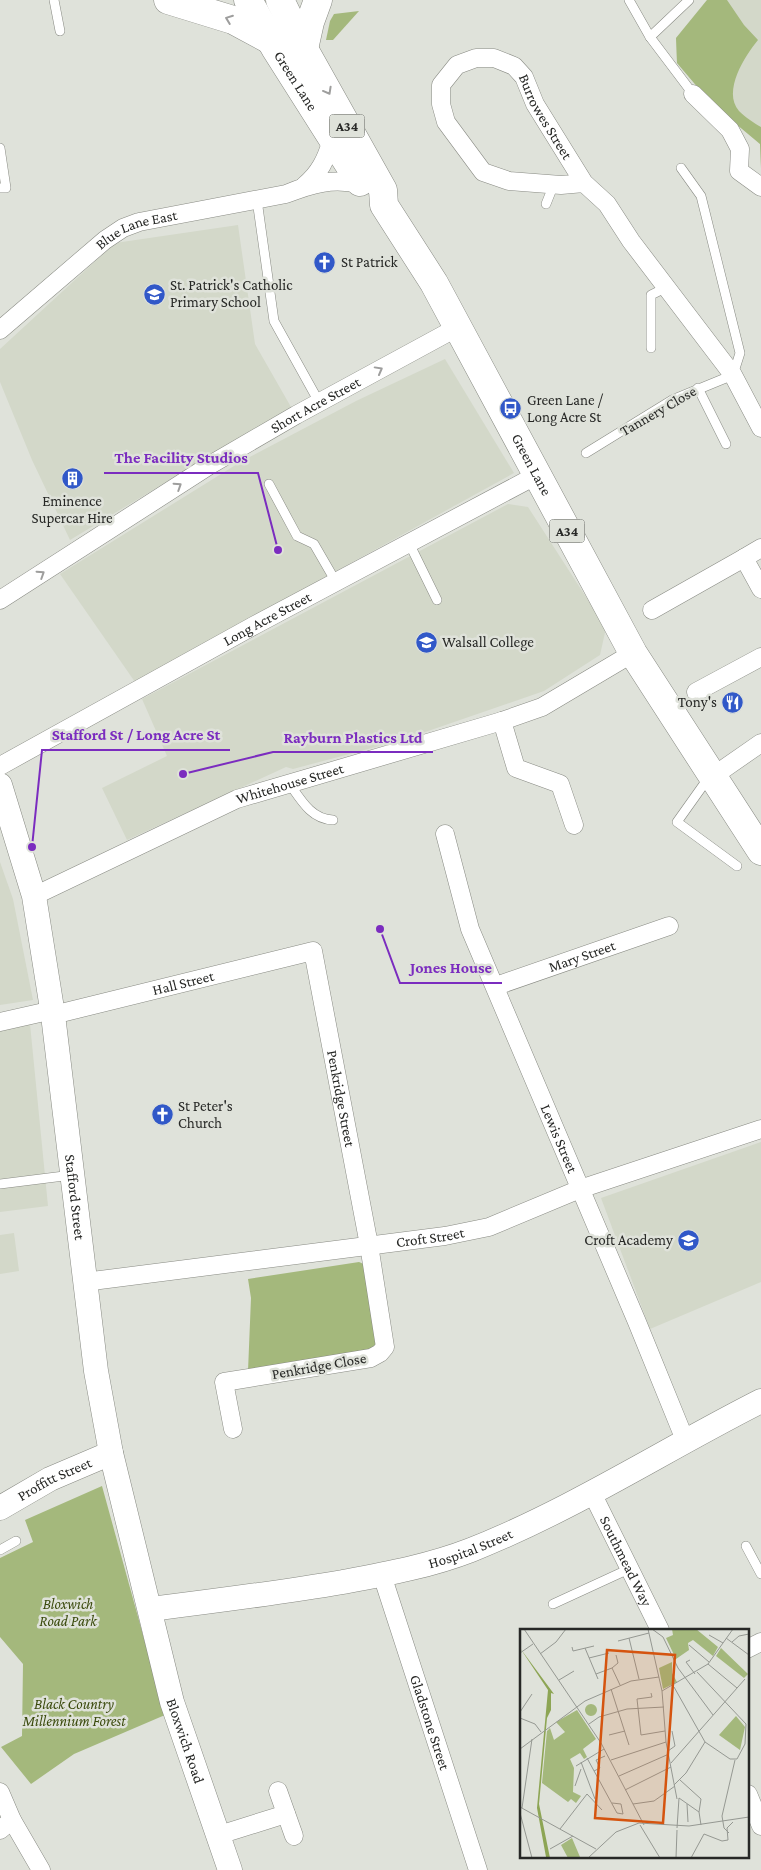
<svg xmlns="http://www.w3.org/2000/svg" width="761" height="1870" font-family="'Crimson Pro',serif">
<rect width="100%" height="100%" fill="#dfe2da"/>
<g fill="#d3d8c9">
<path d="M707 0H761V168L760 144 711 103 677 63 676 38Z"/>
<path d="M238 225 255 344 291 407 70 540 32 460 0 382V349L115 243Z"/>
<path d="M445 359 514 473 135 682 60 574 242 461 356 401Z"/>
<path d="M508 504 528 507 606 628 600 655 544 691 402 740 293 769 286 767 127 840 102 788 167 756 142 699Z"/>
<path d="M0 862 13 899 33 1000 0 1005Z"/>
<path d="M30 1024 48 1206 0 1212V1030Z"/>
<path d="M761 1142V1282L650 1329 601 1198Z"/>
<path d="M14 1233 19 1271 0 1274V1235Z"/>
</g>
<g fill="#a4b87c">
<path d="M707 0H727L744 25 758 40C745 56 722 91 739 111 745 117 754 123 761 127V168L760 144 711 103 677 63 676 38Z"/>
<path d="M359 11 333 40H326L330 21 334 14Z"/>
<path d="M359 1262 366 1265 378 1341 373 1353 248 1371 251 1298 248 1279Z"/>
<path d="M102 1486 165 1715 74 1754 31 1784 1 1747 22 1736 23 1664 0 1637V1558L33 1542 25 1520Z"/>
</g>
<g fill="none" stroke-linecap="round" stroke-linejoin="round">
<defs>
<g id="lane">
<path d="M54 0 60 31"/>
<path d="M629 0 650 37 693 94"/>
<path d="M650 37 689 0"/>
<path d="M0 148 6 188H0"/>
<path d="M257 200 274 321 319 402"/>
<path d="M546 204 554 184"/>
<path d="M651 348V295L667 287"/>
<path d="M698 388 726 444"/>
<path d="M586 453 672 400 733 375 740 353 704 208 701 196 681 168"/>
<path d="M269 484 297 536 314 544 336 582"/>
<path d="M409 543 437 600"/>
<path d="M709 777 677 822 737 866"/>
<path d="M289 783C301 800 311 819 333 820"/>
<path d="M0 1184 72 1175"/>
<path d="M746 1546 761 1574"/>
<path d="M0 1550 16 1541"/>
<path d="M553 1604 629 1569"/>
</g>
<g id="street">
<path d="M693 94 730 130 740 149 739 171 761 187"/>
<path id="s1" d="M584 183 561 185 509 181 483 172 446 122 441 104V85L457 65 476 58H494L514 66 524 77 535 104 584 183 607 204 631 241 733 375 761 428"/>
<path d="M304 186C320 173 326 159 332 140"/>
<path id="s2" d="M0 330 105 240 123 228 139 222 286 194C311 184 334 177 362 185"/>
<path d="M761 548 744 558 761 589"/>
<path id="s3" d="M0 600 210 465 296 415 458 327"/>
<path d="M652 610 744 558"/>
<path d="M696 692 761 657"/>
<path d="M502 721 516 768 560 784 574 825"/>
<path id="s4" d="M0 766 255 625 537 475"/>
<path d="M712 777 761 743"/>
<path id="s5" d="M445 834 470 929 637 1322 685 1440"/>
<path id="s6" d="M34 896 237 799 502 721 542 707 633 653"/>
<path id="s7" d="M496 986 669 926"/>
<path id="s8" d="M53 1015 313 951 369 1245 385 1347 380 1353 371 1358 224 1382 233 1429"/>
<path d="M0 1022 53 1010"/>
<path id="s9" d="M84 1282 445 1236 489 1227 580 1189 761 1129"/>
<path id="s10" d="M592 1493 660 1630"/>
<path id="s11" d="M382 1575 478 1870"/>
<path d="M747 1649 761 1642"/>
<path d="M278 1791 294 1836"/>
<path d="M0 1792 12 1820 41 1870"/>
<path d="M748 1794 761 1826"/>
<path d="M0 1830 12 1820"/>
<path d="M219 1835 286 1814"/>
</g>
<g id="secondary">
<path id="s12" d="M0 785 34 896 53 1015 96 1371 111 1453 172 1702 230 1870"/>
<path id="s13" d="M0 1508 50 1479 111 1453"/>
<path id="s14" d="M151 1609C215 1601 279 1593 343 1582 386 1574 430 1566 471 1550 572 1510 664 1450 761 1401"/>
</g>
<g id="highway">
<path d="M168 0 233 20 272 41"/>
<path id="s15" d="M248 0 275 48 360 182"/>
<path id="s16" d="M280 0 304 49 383 190 384 205 434 283 633 653 761 851"/>
<path d="M304 49 310 22 318 0"/>
</g>
</defs>
<use href="#lane" stroke="#888a83" stroke-width="10"/>
<use href="#street" stroke="#888a83" stroke-width="19"/>
<use href="#secondary" stroke="#888a83" stroke-width="25"/>
<use href="#highway" stroke="#888a83" stroke-width="29"/>
<use href="#lane" stroke="#fff" stroke-width="9"/>
<use href="#street" stroke="#fff" stroke-width="18"/>
<use href="#secondary" stroke="#fff" stroke-width="24"/>
<use href="#highway" stroke="#fff" stroke-width="28"/>
</g>
<defs><path id="oneway-chevron" d="M-2-3.5L2.5 0L-2 3.5" fill="none" stroke-width="1.6" stroke-linecap="round" stroke-linejoin="round" transform="scale(1.25)"/></defs>
<g stroke="#9e9e9d">
<use href="#oneway-chevron" transform="translate(229 19) rotate(-159)"/>
<use href="#oneway-chevron" transform="translate(328 91) rotate(61)"/>
<use href="#oneway-chevron" transform="translate(379 370) rotate(-29)"/>
<use href="#oneway-chevron" transform="translate(178 486) rotate(-33)"/>
<use href="#oneway-chevron" transform="translate(41 574) rotate(-33)"/>
</g>
<defs>
<symbol id="church-disc" viewBox="-11 -11 22 22"><circle r="9.5" fill="#3158c8" stroke="#dfe2da"/><path d="M-1.2-6h2.4v3.5h3.3v2.4h-3.3V6h-2.4V-.1h-3.3v-2.4h3.3Z" fill="#fff"/></symbol>
<symbol id="school-disc" viewBox="-11 -11 22 22"><circle r="9.5" fill="#3158c8" stroke="#dfe2da"/><path d="M0-5L7-2L0 1L-7-2ZM-4 1L0 2.5L4 1V4Q0 6-4 4Z" fill="#fff"/></symbol>
<symbol id="bus-disc" viewBox="-11 -11 22 22"><circle r="9.5" fill="#3158c8" stroke="#dfe2da"/><path d="M-5-6H5V4H4V6H2V4H-2V6H-4V4H-5ZM-3.5-4V0h7V-4ZM-3.5 1.2v1.5H-2V1.2ZM2 1.2v1.5H3.5V1.2Z" fill="#fff"/></symbol>
<symbol id="building-disc" viewBox="-11 -11 22 22"><circle r="9.5" fill="#3158c8" stroke="#dfe2da"/><path d="M-4-6H4V6H1V3H-1V6H-4ZM-2.5-4.3h1.7v1.8h-1.7ZM.8-4.3h1.7v1.8H.8ZM-2.5-1h1.7V.8h-1.7ZM.8-1h1.7V.8H.8Z" fill="#fff"/></symbol>
<symbol id="university-disc" viewBox="-11 -11 22 22"><circle r="9.5" fill="#3158c8" stroke="#dfe2da"/><path d="M0-5L7-2L0 1L-7-2ZM-4 1L0 2.5L4 1V4Q0 6-4 4Z" fill="#fff"/></symbol>
<symbol id="restaurant-disc" viewBox="-11 -11 22 22"><circle r="9.5" fill="#3158c8" stroke="#dfe2da"/><path d="M-5-6h1v4h1v-4h1v4h1v-4h1v5L-1.5 .5V6h-2V.5L-5-1ZM5-6V6H3V1.5H1.5Q1.5-4 5-6Z" fill="#fff"/></symbol>
</defs>
<g fill-rule="evenodd">
<use href="#church-disc" x="312" y="250" width="25" height="25"/>
<use href="#school-disc" x="142" y="282" width="25" height="25"/>
<use href="#bus-disc" x="498" y="396" width="25" height="25"/>
<use href="#building-disc" x="60" y="466" width="25" height="25"/>
<use href="#university-disc" x="414" y="630" width="25" height="25"/>
<use href="#restaurant-disc" x="720" y="690" width="25" height="25"/>
<use href="#church-disc" x="150" y="1102" width="25" height="25"/>
<use href="#school-disc" x="676" y="1228" width="25" height="25"/>
</g>
<g text-anchor="middle" dominant-baseline="central" stroke-width="5" stroke-linejoin="round" paint-order="stroke">
<g fill="#dfe2da" stroke="#5e605c" stroke-width="1">
<rect x="329.5" y="114.5" width="35" height="23" rx="4"/>
<rect x="549.5" y="519.5" width="35" height="23" rx="4"/>
</g>
<g font-size="14" font-weight="bold" fill="#272826">
<text x="347" y="126">A34</text>
<text x="567" y="531">A34</text>
</g>
<g font-size="15" fill="#272826" stroke="#dfe2da">
<text stroke="none"><textPath href="#s15" startOffset="94">Green Lane</textPath></text>
<text stroke="none"><textPath href="#s1" startOffset="348">Burrowes Street</textPath></text>
<text stroke="none"><textPath href="#s2" startOffset="172">Blue Lane East</textPath></text>
<text stroke="none"><textPath href="#s3" startOffset="371">Short Acre Street</textPath></text>
<text transform="translate(658 411) rotate(-30)">Tannery Close</text>
<text stroke="none"><textPath href="#s16" startOffset="530">Green Lane</textPath></text>
<text stroke="none"><textPath href="#s4" startOffset="305">Long Acre Street</textPath></text>
<text stroke="none"><textPath href="#s6" startOffset="280">Whitehouse Street</textPath></text>
<text stroke="none"><textPath href="#s7" startOffset="91">Mary Street</textPath></text>
<text stroke="none"><textPath href="#s8" startOffset="134">Hall Street</textPath></text>
<text stroke="none"><textPath href="#s8" startOffset="418">Penkridge Street</textPath></text>
<text stroke="none"><textPath href="#s5" startOffset="326">Lewis Street</textPath></text>
<text stroke="none"><textPath href="#s12" startOffset="420">Stafford Street</textPath></text>
<text stroke="none"><textPath href="#s9" startOffset="349">Croft Street</textPath></text>
<text transform="translate(319 1366) rotate(-10)">Penkridge Close</text>
<text stroke="none"><textPath href="#s13" startOffset="62">Proffitt Street</textPath></text>
<text stroke="none"><textPath href="#s14" startOffset="326">Hospital Street</textPath></text>
<text stroke="none"><textPath href="#s10" startOffset="76">Southmead Way</textPath></text>
<text stroke="none"><textPath href="#s11" startOffset="155">Gladstone Street</textPath></text>
<text stroke="none"><textPath href="#s12" startOffset="976">Bloxwich Road</textPath></text>
</g>
<g font-size="15" fill="#272826" stroke="#dfe2da" text-anchor="start">
<text x="341" y="262">St Patrick</text>
<text x="170" y="285">St. Patrick's Catholic<tspan x="170" dy="17">Primary School</tspan></text>
<text x="527" y="400">Green Lane /<tspan x="527" dy="17">Long Acre St</tspan></text>
<text x="72" y="501" text-anchor="middle">Eminence<tspan x="72" dy="17">Supercar Hire</tspan></text>
<text x="442" y="642">Walsall College</text>
<text x="717" y="702" text-anchor="end">Tony's</text>
<text x="178" y="1106">St Peter's<tspan x="178" dy="17">Church</tspan></text>
<text x="673" y="1240" text-anchor="end">Croft Academy</text>
</g>
<g font-size="15" font-style="italic" fill="#3a4a0c" stroke="#dfe2da">
<text x="68" y="1604">Bloxwich<tspan x="68" dy="17">Road Park</tspan></text>
<text x="74" y="1704">Black Country<tspan x="74" dy="17">Millennium Forest</tspan></text>
</g>
</g>
<g transform="translate(520 1629)">
<rect width="229" height="229" fill="#dfe2da"/>
<path d="M152 0H176L198 18 193 27 173 11 168 14 169 21 156 30 146 9 153 6ZM201 19 228 45 224 49 196 27ZM152 33V44L157 53 143 60 139 39ZM65 81a6 6 0 1 1 12 0a6 6 0 1 1-12 0ZM57 81 76 110 63 120 67 128 64 130 60 124 50 130 54 139 53 163 61 167 56 174 51 170 48 173 22 154 27 102 30 99 34 111 45 103 36 93ZM216 87 225 98 220 121 199 106ZM52 209 60 228 59 229H48L41 216Z" fill="#a4b87c"/>
<path d="M0 19 34 65 31 64V81L27 89 19 175 30 229 26 228 17 179 28 61Z" fill="#8da554"/>
<path fill="none" stroke="#959892" stroke-width="1" d="M4 0 81 114 124 196M128 0 142 62 146 113 157 170M132 0 143 8 158 39 193 86M189 6 203 14M109 9 119 50M206 9 229 26M98 12 129 4M212 13 219 7 229 5M169 16 189 33M52 18 53 22 74 17M65 19 78 50M0 24 13 15M20 25 36 13 46 0M96 26 98 34 92 39 100 56M69 29 89 24M170 31 166 33 175 45M188 35 217 59M76 45 92 39M39 51 54 42M154 58 185 113 210 130H217L225 115 226 95 177 43M91 60 109 116M142 62 188 35 213 0M131 64 132 68 117 70 121 106 145 102M0 83 12 65M0 89 15 95 21 103M69 95 79 88 107 80 144 78M89 106 105 102M0 120 65 72 111 52 139 48M148 122 155 117 152 102M67 129 97 184 103 185 101 175 92 174M91 131 146 113M61 133 75 170M151 134 225 50M56 137 84 120M74 142 80 139 76 131 85 127M99 147 149 125M160 151 181 170 179 183M154 156 166 144 185 113M55 157 61 140M105 161 151 138M113 175 134 172 155 157M167 175 168 193M0 178 76 220M2 179 12 110M0 184 12 229M120 196 140 229M157 199 159 169 179 183 181 196M40 200 67 165 82 181M209 204 204 199 202 187 215 131M30 220 53 207M68 229 96 203 119 194 169 197 229 188M156 229 157 201M171 229 184 205 202 212 208 211 207 199 213 193"/>
<path fill="#d5540f" fill-opacity="0.15" stroke="#d5540f" stroke-width="2.5" d="M87 21 155 26 143 194 75 189Z"/>
<rect width="229" height="229" fill="none" stroke="#272826" stroke-width="2.5"/>
</g>
<path fill="none" stroke="#7b2cbf" stroke-width="2" d="M278 550L258 473H104M32 847L42 750H230M183 774L273 752H433M380 929L400 983H502"/>
<g fill="#7b2cbf" stroke="#dfe2da" stroke-width="2">
<circle cx="278" cy="550" r="5"/>
<circle cx="32" cy="847" r="5"/>
<circle cx="183" cy="774" r="5"/>
<circle cx="380" cy="929" r="5"/>
</g>
<g font-size="16" text-anchor="middle" font-weight="bold" fill="#7b2cbf" stroke="#dfe2da" stroke-width="5" stroke-linejoin="round" paint-order="stroke">
<text x="181" y="463">The Facility Studios</text>
<text x="136" y="740">Stafford St / Long Acre St</text>
<text x="353" y="743">Rayburn Plastics Ltd</text>
<text x="451" y="973">Jones House</text>
</g>
</svg>
